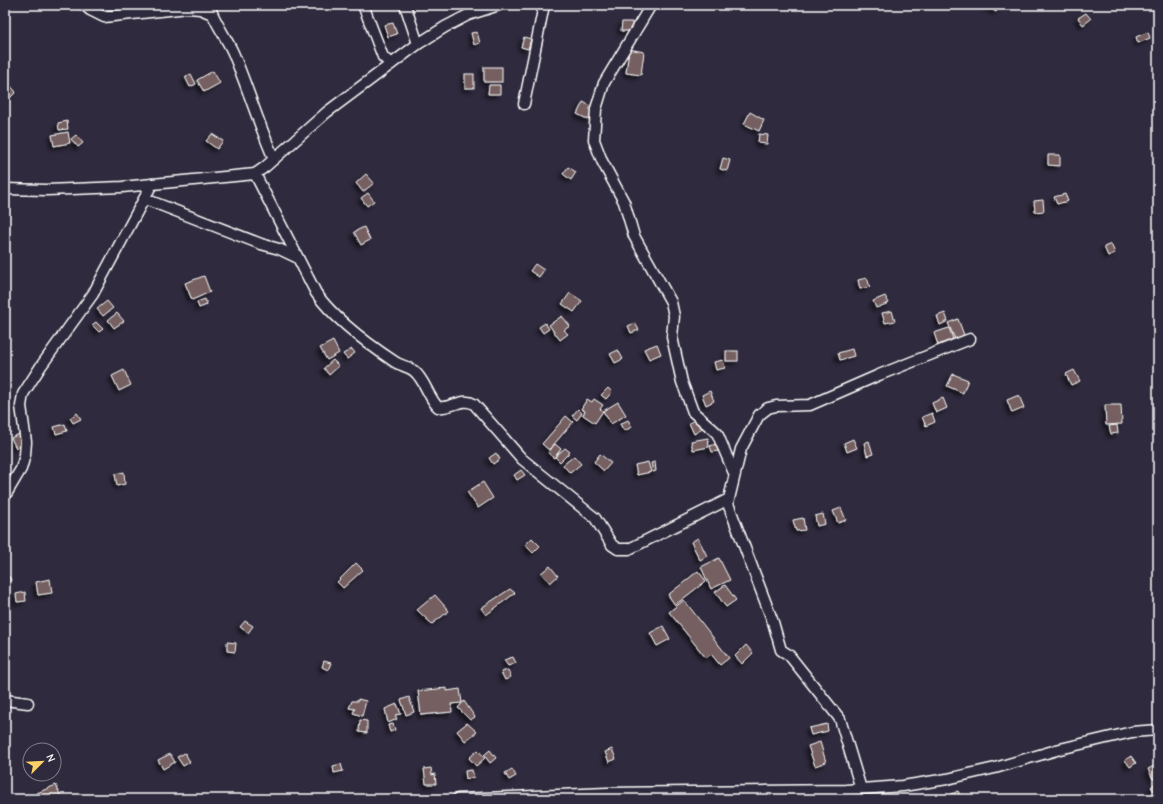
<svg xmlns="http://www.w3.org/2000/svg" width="1163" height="804" font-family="'Comic Neue',sans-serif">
<defs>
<filter id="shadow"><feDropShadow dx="-3" dy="3" stdDeviation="2" flood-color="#0009"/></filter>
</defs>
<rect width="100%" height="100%" fill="#2f2a3d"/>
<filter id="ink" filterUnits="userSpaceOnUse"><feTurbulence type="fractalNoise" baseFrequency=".025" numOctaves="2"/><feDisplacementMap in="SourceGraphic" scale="8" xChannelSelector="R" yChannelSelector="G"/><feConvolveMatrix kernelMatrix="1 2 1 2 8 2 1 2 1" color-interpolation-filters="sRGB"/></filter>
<g filter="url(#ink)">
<g fill="#745f61" stroke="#fff" filter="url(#shadow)">
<path d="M985 5H1000L996 12Z"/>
<path d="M1086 13 1091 19 1083 25 1078 18Z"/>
<path d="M622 22H632V31H621Z"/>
<path d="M393 23 397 34 388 37 384 25Z"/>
<path d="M477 32 480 43 474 45 471 33Z"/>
<path d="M1148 32 1150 38 1138 43 1136 37Z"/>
<path d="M524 37 531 39 528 49 521 47Z"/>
<path d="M629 49 644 52 641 75 626 73Z"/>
<rect x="484" y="67" width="18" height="15"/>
<path d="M213 71 220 83 204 92 197 80Z"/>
<path d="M191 74 196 84 190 87 185 77Z"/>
<rect x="465" y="74" width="9" height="14"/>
<path d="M8 83 16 92 10 98 5 92V86Z"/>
<path d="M489 85H500V94H488Z"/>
<path d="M583 102 595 108 589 120 577 114Z"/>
<path d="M750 112 764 120 759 131 744 124Z"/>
<path d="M67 121 68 129 59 130 58 123Z"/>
<path d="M68 132 70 143 54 146 52 135Z"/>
<path d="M212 134 223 141 217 149 206 141Z"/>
<path d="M759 134 768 135 767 144 758 143Z"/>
<path d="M76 135 83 143 78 147 71 139Z"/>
<path d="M1048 155H1060V166L1048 165Z"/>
<path d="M723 158 730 160 727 171 720 169Z"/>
<path d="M568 167 576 172 571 180 563 174Z"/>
<path d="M366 174 374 183 363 192 356 183Z"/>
<path d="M368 193 374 201 367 206 361 198Z"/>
<path d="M1065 194 1068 201 1057 204 1054 197Z"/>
<path d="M1043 200 1044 211 1035 212 1034 201Z"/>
<path d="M364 227 370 240 361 245 354 232Z"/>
<path d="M1111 244 1115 253 1108 256 1104 247Z"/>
<path d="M535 264 544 270 539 277 530 271Z"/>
<path d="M204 276 210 292 192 300 185 283Z"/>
<path d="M867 278 870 287 860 289 858 280Z"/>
<path d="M570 293 582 301 574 312 562 304Z"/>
<path d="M885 296 889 303 876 308 873 301Z"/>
<path d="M205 299 207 305 199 308 197 302Z"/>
<path d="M107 301 113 308 103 316 97 309Z"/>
<path d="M892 311 895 321 885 323 882 313Z"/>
<path d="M117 313 124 321 114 328 108 320Z"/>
<path d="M945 313 948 321 940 325 937 316Z"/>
<path d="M562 316 570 326 564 330 568 334 560 340 549 325Z"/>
<path d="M958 319 964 335 955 339 948 323Z"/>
<path d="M96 322 103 329 99 332 92 325Z"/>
<path d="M545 323 549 329 543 333 539 327Z"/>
<path d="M635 323 639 330 631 333 628 326Z"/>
<path d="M949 328 953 339 938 345 934 333Z"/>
<path d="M333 341 339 353 327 360 320 348Z"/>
<path d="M657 344 661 354 649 359 644 349Z"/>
<path d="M352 349 355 353 347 359 343 354Z"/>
<path d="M852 349 854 356 840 360 838 353Z"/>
<path d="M618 350 623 359 615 363 610 354Z"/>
<rect x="726" y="351" width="12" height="10"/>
<path d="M333 360 339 366 329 375 324 368Z"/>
<path d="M723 360 725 368 716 370 714 362Z"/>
<path d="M124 370 131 385 119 391 112 376Z"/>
<path d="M1074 370 1080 381 1071 385 1066 374Z"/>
<path d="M953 374 968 380 963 393 947 386Z"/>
<path d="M608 388 612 392 606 399 601 395Z"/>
<path d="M710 391 714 401 706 405 702 395Z"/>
<path d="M1019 395 1024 408 1012 413 1007 400Z"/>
<path d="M943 398 947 408 936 413 932 403Z"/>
<path d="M587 399 592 402 594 399 603 405 600 409 603 411 595 423 583 415 585 411 581 409Z"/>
<path d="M618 402 626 415 611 424 603 411Z"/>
<path d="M1105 405H1121L1122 424 1106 425Z"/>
<path d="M578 409 582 413 577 420 572 416Z"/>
<path d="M77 413 81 419 73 423 70 418Z"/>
<path d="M932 413 935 422 926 426 922 417Z"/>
<path d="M566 416 573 422 549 450 542 444Z"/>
<path d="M697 419 702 429 694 434 689 423Z"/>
<path d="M628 420 632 427 624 431 620 424Z"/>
<path d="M65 424 67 431 56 434 54 427Z"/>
<path d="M1117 425 1118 433 1111 434 1109 426Z"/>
<path d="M19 434 24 444 16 448 11 438Z"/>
<path d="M708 438 709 447 693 450 691 441Z"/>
<path d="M853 439 857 448 847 452 844 443Z"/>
<path d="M869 441 873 454 867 456 864 443Z"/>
<path d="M555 444 561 449 554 458 548 453Z"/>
<path d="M716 444 718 451 712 452 710 446Z"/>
<path d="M565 448 570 452 560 462 555 457Z"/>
<path d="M496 453 500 459 493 464 489 458Z"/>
<path d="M600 454 611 463 604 471 594 462Z"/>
<path d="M574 456 581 464 570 473 563 465Z"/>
<path d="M648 462 651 472 637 475 635 465Z"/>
<path d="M655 462 656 471 653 472 651 463Z"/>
<path d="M521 470 525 475 517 480 514 475Z"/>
<path d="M124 472 125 484 117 486 115 474Z"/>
<path d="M483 482 493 498 478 508 467 492Z"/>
<path d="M841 508 846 520 838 523 833 511Z"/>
<path d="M823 514 825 524 817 526 815 516Z"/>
<path d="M803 518 805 530 796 531 793 520Z"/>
<path d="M532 538 540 546 533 553 525 545Z"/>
<path d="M698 538 707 556 700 560 691 542Z"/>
<path d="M719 558 730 580 711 589 701 567Z"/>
<path d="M356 563 363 570 343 588 337 582Z"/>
<path d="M550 566 558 576 550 583 541 573Z"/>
<path d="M698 571 706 581 675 605 668 595Z"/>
<path d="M8 575 11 580 6 584 5 577Z"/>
<path d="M50 579 52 593 38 595 36 582Z"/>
<path d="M725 585 736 600 726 607 715 592Z"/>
<path d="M510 589 515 593 486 615 481 608Z"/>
<path d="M25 592 26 601 17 602 16 594Z"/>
<path d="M435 595 449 611 432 624 417 610Z"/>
<path d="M684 600 729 658 720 665 711 654 706 658 669 612Z"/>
<path d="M245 621 253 626 248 633 240 627Z"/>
<path d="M663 626 670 639 657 646 650 633Z"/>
<path d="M227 642 236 643 235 652 227 651Z"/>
<path d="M746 645 753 653 742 664 735 656Z"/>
<path d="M513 657 516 663 508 666 504 660Z"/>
<path d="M324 661 331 663 328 670 322 667Z"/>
<path d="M508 670 511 677 505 680 501 672Z"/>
<path d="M447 688V691L460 689 462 703 451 704 452 712 421 715 418 691Z"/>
<path d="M409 697 414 712 406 715 401 700Z"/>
<path d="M358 699 366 701 362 716 353 713 355 709 349 708 352 701H358Z"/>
<path d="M464 701 475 717 470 720 458 708Z"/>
<path d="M397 704 401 714 395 715 397 719 388 723 385 709Z"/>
<path d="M360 720 367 721V733L359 732Z"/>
<path d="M467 723 477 732 465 741 457 731Z"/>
<path d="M393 724 395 730 390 732 388 725Z"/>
<path d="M827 724 828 731 811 735 809 728Z"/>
<path d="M820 742 826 762 815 766 808 746Z"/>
<path d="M612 749 616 759 609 762 605 752Z"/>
<path d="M478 750 485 758 476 766 469 758Z"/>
<path d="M490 750 496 758 490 763 484 755Z"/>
<path d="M185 753 190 762 183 766 177 757Z"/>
<path d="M170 754 175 762 163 769 158 760Z"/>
<path d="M1131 756 1136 763 1130 767 1125 760Z"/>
<path d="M341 764 343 771 334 773 333 766Z"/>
<path d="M1158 764V776L1153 779 1148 769Z"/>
<path d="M431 768 432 775 435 774 436 784H426L424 769Z"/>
<path d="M512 769 516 776 509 780 505 773Z"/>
<path d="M472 770 474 777 466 779 465 771Z"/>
<path d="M1157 782 1158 789 1155 792 1151 787Z"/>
<path d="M56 785 62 799H40L37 793Z"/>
<path d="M958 791 962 799H952L950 795Z"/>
</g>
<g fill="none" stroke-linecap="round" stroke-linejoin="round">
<defs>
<g id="minor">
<path d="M84 5 90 10 104 17 188 8 200 9 212 14"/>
<path d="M209 5C214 22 227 38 234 55 248 89 259 125 274 159"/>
<path d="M363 5 383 57 391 64"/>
<path d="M405 5 418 44"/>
<path d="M651 5 604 83 596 109 594 140 602 161 624 202 634 236 671 302 674 316 672 337 682 382 693 412 717 433 734 473"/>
<path d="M524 104 544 5"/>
<path d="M255 174 316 293C334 319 368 344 395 362 401 366 408 366 414 371 425 380 428 397 438 407 451 409 462 397 474 404L522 459 595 518 612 545 618 549H629L729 499 741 449 759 415 768 408 776 406 810 405 879 375 970 339"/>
<path d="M5 189 47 190 122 187 255 174 265 167 327 112 418 44 445 27 468 15 499 5"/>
<path d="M145 199 261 244 279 249 298 258"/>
<path d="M5 496 21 469 25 455 26 442 21 406 23 394 41 366 93 294 152 184"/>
<path d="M727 501 773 622 781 650 789 655 840 719 861 789"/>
<path d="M5 700 28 703"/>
<path d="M458 799 607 793 846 790 903 786 947 779 995 768 1060 749 1132 732 1158 730"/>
</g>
</defs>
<use href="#minor" stroke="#fff" stroke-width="13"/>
<use href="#minor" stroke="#2f2a3d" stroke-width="10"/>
</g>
</g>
<rect width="1163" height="804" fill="none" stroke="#2f2a3d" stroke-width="20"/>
<rect x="10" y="10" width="1143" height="784" fill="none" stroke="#fff" stroke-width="1.5" filter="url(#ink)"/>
<g transform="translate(42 762) rotate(66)"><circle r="19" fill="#2f2a3d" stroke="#827f8b"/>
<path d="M0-3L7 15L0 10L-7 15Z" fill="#ffd166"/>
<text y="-6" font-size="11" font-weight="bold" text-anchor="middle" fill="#ffffff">N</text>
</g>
</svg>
